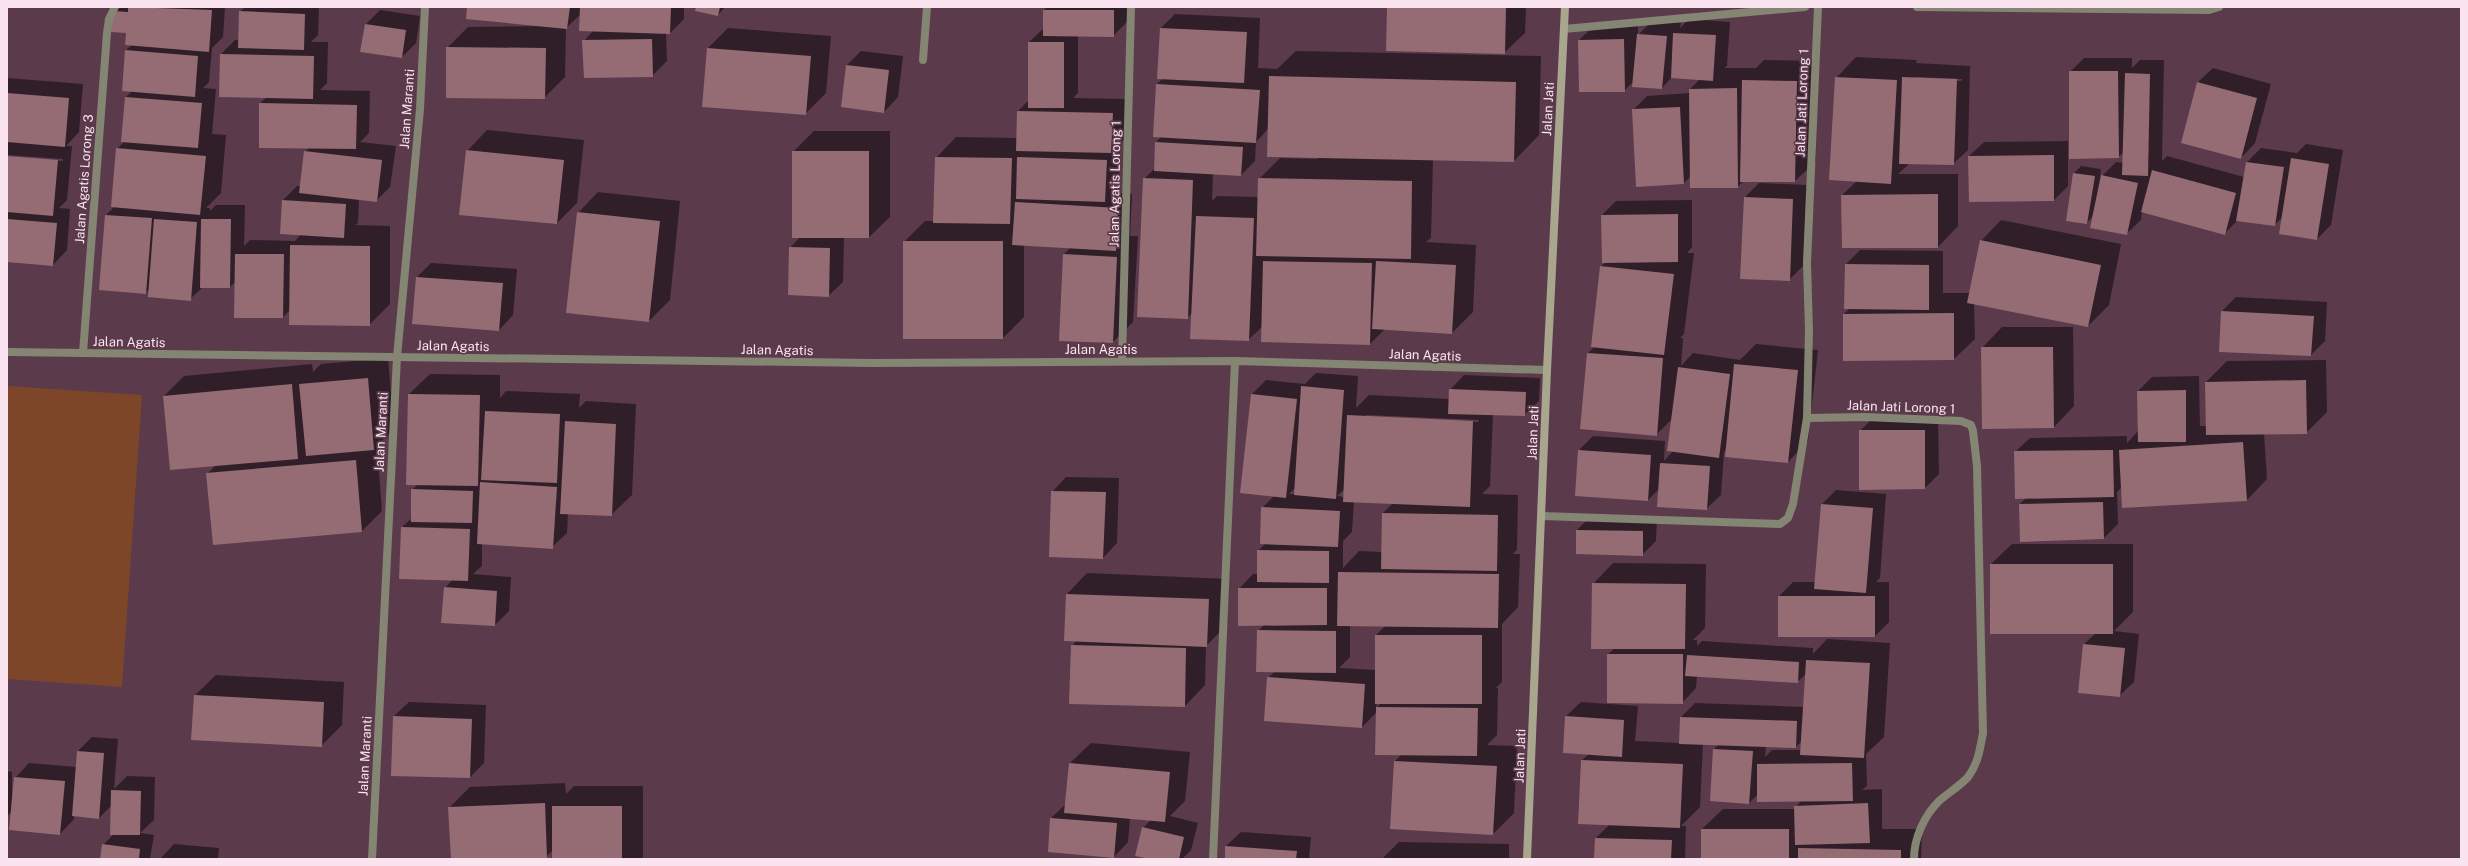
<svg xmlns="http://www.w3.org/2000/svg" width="2468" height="866" font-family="'Public Sans',sans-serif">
<rect width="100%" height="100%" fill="#5b3a4b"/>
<path fill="#7d4629" d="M7 386 142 395 122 687 7 679Z"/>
<g fill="#0007" fill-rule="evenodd">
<path d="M119 7H225L223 37 212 48 209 82 203 88 216 89 212 134 226 135 221 193 206 208H210V211L216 205H245L244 246 250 240 295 241 301 234 283 200 297 186H301L305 152 310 147 260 103 267 97 221 54 235 40H239L240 12 245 7H319L318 35 311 42H328L327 83 320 90 370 91 369 133 360 142 396 146 390 187 376 201 359 199 358 223 355 225 390 226V304L369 325 290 310 283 317 236 281 230 287H203L190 299 150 288 146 293 106 215 115 206 117 149 125 141H122L126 97 132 91 126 50 132 45 127 32 114 12Z"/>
<path d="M468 7H684V19L670 33H666L667 61 652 76 584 41 594 30 581 14 566 28 565 77 544 98 447 48 468 27 551 26Z"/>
<path d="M697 7H725L718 15Z"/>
<path d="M1047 7H1128L1127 22 1113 36H1078V93L1073 98 1126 99 1125 138 1118 146H1120L1119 187 1113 193 1132 194 1130 236H1138L1133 322 1113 342 1064 254 1071 247 1024 245V317L1003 338 904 242 925 221H934L936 158 956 137 1017 138 1018 111 1029 100V42L1044 28V10Z"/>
<path d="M1388 7H1526L1525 33 1504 53Z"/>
<path d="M380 10 420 16 416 43 402 57 361 51 366 24Z"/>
<path d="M1175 14 1260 18 1258 68 1277 69 1296 51 1541 56 1539 135 1514 161 1433 159 1431 238 1426 242 1476 245 1473 312 1452 333 1385 329 1370 344 1263 326 1248 340 1192 313 1187 318 1144 179 1155 168 1156 142 1162 136 1157 84 1162 79 1161 28ZM1268 129 1318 157V159L1280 158 1259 179V197L1217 196 1212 201 1213 173 1241 175 1255 161 1256 142Z"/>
<path d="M1689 19 1730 22 1727 66 1724 68H1756L1764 60 1817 61 1816 161 1795 181H1744L1737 187 1691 176 1684 183 1633 110 1647 96 1690 93V89L1700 79 1672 77 1662 88 1634 81 1624 91 1579 40 1594 26 1638 25V35L1652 21 1681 23 1680 28Z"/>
<path d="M728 28 831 36 826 93 805 114 708 48Z"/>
<path d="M861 51 903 56 898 97 884 112 847 65Z"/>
<path d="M1856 57 1917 60 1916 63 1970 66 1968 150 1953 164 1910 163 1898 174H1958V226L1938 247 1842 195 1857 181 1836 78ZM1916 77 1962 79 1961 81 1916 79Z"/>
<path d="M2084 58H2132V68L2140 60H2164L2162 161 2167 156 2244 177 2247 162 2261 148 2297 153 2306 144 2343 150 2331 225 2317 239 2283 217 2274 225 2238 220 2224 234 2142 211 2141 220 2126 234 2093 216 2087 223 2074 173 2081 166 2101 169 2100 178 2116 162 2124 163V152L2118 157 2070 72Z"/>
<path d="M2213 68 2271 84 2255 143 2241 158 2182 142 2198 82Z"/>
<path d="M7 78 83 84 79 132 66 146H72L67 200 59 208 70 209 67 250 53 265 7 261V157L63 161V159L7 155Z"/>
<path d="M487 130 584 140 577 203 557 223 467 151Z"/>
<path d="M814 131H890V217L869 237H844L843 282 828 296 790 248 800 237 793 152Z"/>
<path d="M2068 141V186L2054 200 1969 156 1984 142Z"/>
<path d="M1759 183 1807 185 1803 266 1789 280 1745 197Z"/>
<path d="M598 192 680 201 670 300 649 321 567 313 578 213Z"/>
<path d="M1692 200V247L1687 253H1694L1684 334 1680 338H1683L1681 366 1693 353 1740 360 1756 344 1818 350 1808 441 1788 462 1727 449 1724 452 1721 495 1706 509 1660 488 1648 500 1579 450 1593 436 1665 441 1664 461 1673 451V418L1656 435 1582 428 1588 353 1595 346H1592L1601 266 1606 262 1602 215 1616 201Z"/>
<path d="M2001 220 2121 244 2109 305 2088 326 1974 304 1975 339 1954 359 1844 314 1850 308 1846 264 1860 250 1943 251V293H1970L1981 241Z"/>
<path d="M431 263 517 269 513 315 499 330 417 277Z"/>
<path d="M2236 297 2327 302 2325 341 2311 355 2220 351 2222 311Z"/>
<path d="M2002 327H2073L2074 406 2054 427 1982 348Z"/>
<path d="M388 358 394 429 377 446 382 511 362 531 207 474 216 465 164 396 184 376 312 364 313 372 321 364Z"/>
<path d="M2326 360 2327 412 2306 433H2264L2267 479 2247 500 2122 487 2117 492 2118 524 2104 538 2020 504 2027 497 2015 452 2030 438 2127 436V443L2138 431V391L2152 377 2199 376 2200 426H2206V382L2227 361Z"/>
<path d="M1316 373 1358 376 1356 408 1369 395 1450 399V390L1464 375 1540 378 1539 401 1524 415 1493 414 1490 486 1482 494 1518 495 1517 549 1513 554H1520L1518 607 1502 624V682L1496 688H1498L1497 735 1487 745 1517 746 1514 813 1493 834 1394 762 1402 754 1377 712 1362 727 1268 678 1275 671 1258 631 1264 625 1239 589 1253 574H1258V551L1266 543 1262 508 1274 496 1252 394 1266 380 1305 384ZM1366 415 1479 420 1478 422 1366 417ZM1295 488V494H1289ZM1345 489 1344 497 1337 496ZM1354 501 1393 503 1383 513 1382 552 1359 551 1343 568V541L1352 532ZM1350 626H1385L1376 635V670L1339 668 1350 657ZM1377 703H1381L1376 708Z"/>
<path d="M430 374 500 375V398L506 391 580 394 579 408 586 401 636 404 632 495 611 515 568 513 567 533 552 547 482 544V566L473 574 511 577 509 611 495 625 445 588 452 580 402 527 412 518V490L418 484 409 394Z"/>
<path d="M1938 416 1939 474 1925 488 1860 431 1874 417Z"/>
<path d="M1066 477 1119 478 1117 543 1103 558 1052 492Z"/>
<path d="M1836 490 1886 494 1880 578 1876 582H1889V622L1875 636H1779V596L1793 582H1816L1822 504Z"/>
<path d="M1591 516 1657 518 1656 541 1642 555 1577 530Z"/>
<path d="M2012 544H2133V612L2114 631 2139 634 2134 682 2119 696 2079 692 2084 644 2096 633 1991 564Z"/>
<path d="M1613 563 1706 564 1705 628 1693 640H1697V646L1702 641 1813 648V654L1827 639 1890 643 1884 737 1866 754 1867 786 1862 790 1882 789V829H1922L1921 859H1702V829L1723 809H1795L1801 800 1758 794 1749 803 1714 749 1718 745 1703 744 1700 807 1681 826H1686L1685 859H1595L1596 838 1610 824 1582 760 1589 754 1566 716 1581 702 1638 706 1635 741 1680 743 1681 717 1695 703 1804 707 1806 674 1797 682 1697 676 1696 688 1682 703 1608 654 1615 648 1593 584ZM1802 741 1801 750H1772L1765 757 1766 746 1796 747Z"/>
<path d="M1087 573 1229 579 1227 625 1206 646 1205 685 1185 706 1072 646 1077 640 1067 594Z"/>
<path d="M216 675 344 682 342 725 321 746 195 695Z"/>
<path d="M409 702 486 705 484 763 470 777 394 716Z"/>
<path d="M92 737 118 739 114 789 127 776 155 777 154 820 140 833 154 835 150 859H101L103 845 114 834 112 805 99 818 74 816V819L60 834 12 811 7 816V771L12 772V803L15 778 29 763 77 767 78 751Z"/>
<path d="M1091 743 1190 752 1185 801 1170 816 1198 823 1191 850 1182 859H1155L1143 828 1151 820 1130 818 1128 842 1114 857 1051 818 1066 804 1070 763Z"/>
<path d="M565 783 566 794 574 786H643V859H553V850L546 857 452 859 450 807 470 787Z"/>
<path d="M1241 832 1311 837 1309 859H1226V846Z"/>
<path d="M1399 842 1509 844V859H1382Z"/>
<path d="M174 844 219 848 218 859H160Z"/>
</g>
<g fill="#956c73">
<path d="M128 7 212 10 209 52 125 45 126 33 111 32 113 11 128 12Z"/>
<path d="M467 7H570L567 29 466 19Z"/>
<path d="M580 7H671L670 34 579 31Z"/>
<path d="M696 7H720L718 16 695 11Z"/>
<path d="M1387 7H1506L1505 54 1386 51Z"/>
<path d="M1043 10H1114V37L1043 36Z"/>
<path d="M239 11 305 14 304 50 238 48Z"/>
<path d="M365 24 406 30 402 58 360 52Z"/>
<path d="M1160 28 1247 32 1244 83 1157 79Z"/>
<path d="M1673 33 1716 35 1713 81 1671 78Z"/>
<path d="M1637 34 1667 36 1662 89 1632 87Z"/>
<path d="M652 39 653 77 584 78 582 40Z"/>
<path d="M1624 39 1625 92H1579L1578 40Z"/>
<rect x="1028" y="42" width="36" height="66"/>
<path d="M446 47 546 48 545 99 446 98Z"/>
<path d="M707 48 811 56 806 115 702 107Z"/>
<path d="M125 50 198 56 195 97 122 91Z"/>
<path d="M220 54 314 56 313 99 219 97Z"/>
<path d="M846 65 889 70 884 113 841 107Z"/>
<path d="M2069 71H2118L2119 158 2069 159Z"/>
<path d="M2125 73 2150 74 2148 176 2122 175Z"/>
<path d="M1269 76 1516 82 1514 162 1267 157Z"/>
<path d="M1835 77 1897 80 1891 184 1829 180Z"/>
<path d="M1902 77 1957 79 1954 165 1899 164Z"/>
<path d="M1742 80 1797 81 1795 182H1740Z"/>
<path d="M2197 82 2257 98 2241 159 2181 143Z"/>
<path d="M1156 84 1260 90 1256 143 1153 137Z"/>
<path d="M1737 88 1738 188H1690L1689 89Z"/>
<path d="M7 93 69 98 65 147 7 142Z"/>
<path d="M125 97 202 103 198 148 121 142Z"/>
<path d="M259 103 357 105 356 149 259 148Z"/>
<path d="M1680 107 1684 184 1636 187 1632 109Z"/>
<path d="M1017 111 1113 113 1111 153 1016 151Z"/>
<path d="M1155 142 1243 147 1241 176 1154 171Z"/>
<path d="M116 148 206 156 200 215 111 207Z"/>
<path d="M466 150 564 160 557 224 459 215Z"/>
<path d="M304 151 382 160 377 202 299 193Z"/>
<rect x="792" y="151" width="77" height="87"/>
<path d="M2054 155V201L1969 202 1968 156Z"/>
<path d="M7 156 58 160 53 216 7 212Z"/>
<path d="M935 157 1012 158 1010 224 933 223Z"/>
<path d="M1017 157 1107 160 1105 202 1016 199Z"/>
<path d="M2291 158 2329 164 2317 240 2279 234Z"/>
<path d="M2246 162 2284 167 2275 226 2236 221Z"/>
<path d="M2152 170 2236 193 2225 235 2141 212Z"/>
<path d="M2073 173 2095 176 2087 224 2066 221Z"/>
<path d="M2101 175 2138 183 2127 235 2090 228Z"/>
<path d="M1143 178 1193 180 1188 319 1137 317Z"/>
<path d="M1258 178 1412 181 1411 259 1256 256Z"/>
<path d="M1938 194V248H1842L1841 195Z"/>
<path d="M1744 197 1793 199 1790 281 1740 279Z"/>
<path d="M282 200 346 204 344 238 280 234Z"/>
<path d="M1015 202 1118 208 1116 251 1012 245Z"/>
<path d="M577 212 660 221 649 322 566 313Z"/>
<path d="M1678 214V262L1602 263 1601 215Z"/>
<path d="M105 215 152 218 146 294 99 290Z"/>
<path d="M1196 216 1254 218 1249 341 1190 339Z"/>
<path d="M7 219 57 223 53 266 7 262Z"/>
<path d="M154 219 197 222 191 301 148 297Z"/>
<path d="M201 219H231L230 288H200Z"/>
<path d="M1980 240 2101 265 2088 327 1967 303Z"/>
<rect x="903" y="241" width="100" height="98"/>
<path d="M290 245 370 246V326L289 325Z"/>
<path d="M789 247 830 248 829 297 788 295Z"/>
<path d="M235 254H284L283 318H234Z"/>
<path d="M1063 254 1117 257 1113 343 1059 341Z"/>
<path d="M1263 261 1372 263 1370 345 1261 342Z"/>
<path d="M1376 261 1456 265 1452 334 1372 329Z"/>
<path d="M1845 264 1929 265V310L1844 309Z"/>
<path d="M1600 266 1674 274 1664 355 1591 347Z"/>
<path d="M416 277 503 283 499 331 412 324Z"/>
<path d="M2221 311 2314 316 2311 356 2219 352Z"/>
<path d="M1954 313V360L1843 361V314Z"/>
<path d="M1981 347H2053L2054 428 1982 429Z"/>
<path d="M1587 353 1663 358 1657 436 1580 429Z"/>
<path d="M1734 364 1798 370 1788 463 1725 457Z"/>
<path d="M1678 367 1730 374 1719 458 1667 451Z"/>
<path d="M368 378 374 450 306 456 299 384Z"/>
<path d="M2306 380 2307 434 2206 435 2205 382Z"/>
<path d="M292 384 298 459 170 470 163 396Z"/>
<path d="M1301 386 1344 390 1336 499 1294 495Z"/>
<path d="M1449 389 1526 392 1525 416 1448 414Z"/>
<path d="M2186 390V442H2138L2137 391Z"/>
<path d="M408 394 480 395 478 486 406 485Z"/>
<path d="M1251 394 1297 399 1286 498 1240 493Z"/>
<path d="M485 411 560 414 557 483 481 480Z"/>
<path d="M1347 415 1473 421 1470 507 1343 502Z"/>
<path d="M565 421 616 424 612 516 560 514Z"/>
<path d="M1859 430H1925V489L1859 490Z"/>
<path d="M2243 442 2247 501 2122 508 2119 450Z"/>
<path d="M1578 450 1651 455 1648 501 1575 496Z"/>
<path d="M2113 450 2114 497 2015 499 2014 451Z"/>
<path d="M356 460 362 532 213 545 206 473Z"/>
<path d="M1660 463 1710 466 1707 510 1657 507Z"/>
<path d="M480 482 557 487 553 549 477 544Z"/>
<path d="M411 489 473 491 472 523 411 522Z"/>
<path d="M1051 491 1106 492 1103 559 1049 557Z"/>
<path d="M2103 502 2104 539 2020 542 2019 504Z"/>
<path d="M1821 504 1873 508 1866 593 1814 589Z"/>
<path d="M1261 507 1340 511 1338 547 1260 544Z"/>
<path d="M1382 513 1498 515 1497 571 1381 569Z"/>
<path d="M401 527 470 529 468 581 399 579Z"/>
<path d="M1576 530 1643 531V556L1576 554Z"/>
<path d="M1257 550 1329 551V583L1257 582Z"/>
<rect x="1990" y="564" width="123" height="70"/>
<path d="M1338 572 1499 574 1498 628 1337 626Z"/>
<path d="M1592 583 1686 584 1685 649H1591Z"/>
<path d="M444 587 497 591 495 626 441 623Z"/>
<path d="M1238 588H1327V625L1238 626Z"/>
<path d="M1066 594 1209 599 1207 647 1064 641Z"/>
<rect x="1778" y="596" width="97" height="41"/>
<path d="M1257 630 1336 631V673L1256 672Z"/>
<rect x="1375" y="635" width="107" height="69"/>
<path d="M2083 644 2125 648 2120 697 2078 693Z"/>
<path d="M1071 645 1186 648 1185 707 1069 704Z"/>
<path d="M1607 654H1683V704L1607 703Z"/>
<path d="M1687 655 1799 662 1798 683 1685 676Z"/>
<path d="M1806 660 1870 663 1864 758 1800 755Z"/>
<path d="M1267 677 1365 684 1362 728 1264 721Z"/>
<path d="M194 695 324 702 322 747 191 740Z"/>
<path d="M1376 707 1478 708 1477 756 1375 755Z"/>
<path d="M393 716 472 719 470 778 391 776Z"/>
<path d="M1565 716 1624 720 1622 757 1563 753Z"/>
<path d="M1680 717 1797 721 1796 748 1679 744Z"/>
<path d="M1713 749 1753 751 1749 804 1710 801Z"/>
<path d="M77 751 104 753 99 819 72 816Z"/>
<path d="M1581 760 1683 764 1680 828 1578 824Z"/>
<path d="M1394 761 1497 766 1493 835 1390 829Z"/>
<path d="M1069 763 1170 772 1165 822 1064 813Z"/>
<path d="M1852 763 1853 801 1757 802V764Z"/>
<path d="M14 777 65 781 60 835 9 830Z"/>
<path d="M111 790 141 791 140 835H110Z"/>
<path d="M545 803 547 858 451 859 448 807Z"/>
<path d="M1868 803 1870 843 1795 845 1794 806Z"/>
<rect x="552" y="806" width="70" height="53"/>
<path d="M1050 818 1117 823 1114 858 1048 852Z"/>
<path d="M1142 827 1184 837 1179 859H1150L1135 856Z"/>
<rect x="1701" y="829" width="88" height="30"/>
<path d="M1595 838 1672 840 1671 859H1594Z"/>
<path d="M102 844 140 849 139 859H100Z"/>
<path d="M1225 846 1297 851 1296 859H1225Z"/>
<path d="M1798 848 1901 850V859H1798Z"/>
</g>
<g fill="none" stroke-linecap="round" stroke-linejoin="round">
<g stroke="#858574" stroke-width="8">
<path d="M1818 7 1807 263 1809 330 1807 418 1865 417 1961 421 1971 425 1973 431 1977 466 1983 733C1980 749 1978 764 1968 777 1960 786 1948 793 1939 801 1924 816 1914 838 1914 859"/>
<path d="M1917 7 2209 10 2219 7"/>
<path d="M1564 29 1805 7"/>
<path d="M923 60 927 7"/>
<path d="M7 352 872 363 1235 361 1547 370"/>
<path d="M83 353 107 33 109 19 115 7"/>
<path d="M1122 361 1131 7"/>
<path d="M1542 516 1780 524 1788 518 1793 504 1807 418"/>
<path d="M372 859 397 357 420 109 425 7"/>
<path d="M1213 859 1235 361"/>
</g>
<path stroke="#a8a78d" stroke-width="8" d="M1527 859 1547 370 1565 7"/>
</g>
<g text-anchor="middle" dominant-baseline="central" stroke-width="3.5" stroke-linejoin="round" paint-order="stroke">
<g font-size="13" fill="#fae4ef" stroke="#5b3a4b">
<text transform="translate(1802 103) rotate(-88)">Jalan Jati Lorong 1</text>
<text transform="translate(407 109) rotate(-86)">Jalan Maranti</text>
<text transform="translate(1548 109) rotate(-87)">Jalan Jati</text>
<text transform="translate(84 179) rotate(-86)">Jalan Agatis Lorong 3</text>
<text transform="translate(1115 184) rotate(-89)">Jalan Agatis Lorong 1</text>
<text transform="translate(129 342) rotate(1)">Jalan Agatis</text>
<text transform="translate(453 346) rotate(1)">Jalan Agatis</text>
<text x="1101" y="349">Jalan Agatis</text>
<text transform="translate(777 350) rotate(1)">Jalan Agatis</text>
<text transform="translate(1425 355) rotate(2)">Jalan Agatis</text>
<text transform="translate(1901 407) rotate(2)">Jalan Jati Lorong 1</text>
<text transform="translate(381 432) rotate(-87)">Jalan Maranti</text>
<text transform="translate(1533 433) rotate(-88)">Jalan Jati</text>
<text transform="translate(365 756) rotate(-87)">Jalan Maranti</text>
<text transform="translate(1520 756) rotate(-88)">Jalan Jati</text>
</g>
</g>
<rect width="2468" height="866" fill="none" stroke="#fae4ef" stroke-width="16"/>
</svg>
